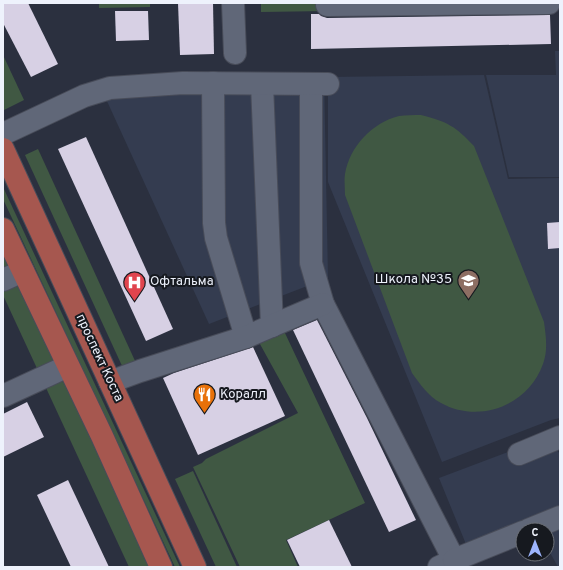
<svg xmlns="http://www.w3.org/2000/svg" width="563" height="570" font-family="Overpass,sans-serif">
<rect width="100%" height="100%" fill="#2b303f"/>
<g fill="#343c50">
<path d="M555 51H560V177H509L486 75H556Z"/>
<path d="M484 75 508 179 560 178V418L551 420 442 462 328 182V77Z"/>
<path d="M324 76 328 278 209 324 106 99Z"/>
<path d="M550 436 560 455V567H558L547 547V530L470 554 439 478Z"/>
</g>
<g fill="#405843">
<path d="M99 3H150V7L99 8Z"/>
<path d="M261 3H328V11L261 12Z"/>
<path d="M3 55 24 100 4 110 3 107Z"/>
<path d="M421 115C448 122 455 126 474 146L544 322C546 336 548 351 543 364 528 406 479 424 441 403 428 396 420 384 412 373L345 195C345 188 344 180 345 174 350 146 372 123 399 116 406 115 414 115 421 115Z"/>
<path d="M38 149 136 363 123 368 25 155Z"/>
<path d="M3 187 180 567H175L3 199Z"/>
<path d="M3 240 156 567H129L3 295Z"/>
<path d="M276 314 365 503 286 540 298 567H240L193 467 202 463 206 459 298 413 250 326Z"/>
<path d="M193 471 237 567H216L175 479Z"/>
</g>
<g fill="#d7d0e4">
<path d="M3 3H28L58 64 31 77 3 23Z"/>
<path d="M178 3H213L214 54 180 55Z"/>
<path d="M115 11H148L149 40 116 41Z"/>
<path d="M311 14H319L321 16 327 18 550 15 551 44 311 49Z"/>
<path d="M86 137 173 329 146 341 58 149Z"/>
<path d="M560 222V248L548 249 547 223Z"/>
<path d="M317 320 367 418 416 520 389 532 293 330Z"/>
<path d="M253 347 285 416 198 455 163 378 174 373Z"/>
<path d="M27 402 44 437 3 457V414Z"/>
<path d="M68 480 109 567H71L37 495Z"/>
<path d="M329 520 352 567H300L287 540Z"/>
</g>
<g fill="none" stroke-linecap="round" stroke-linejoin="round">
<defs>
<g id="minor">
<path d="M233 3 235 53"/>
<path d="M327 5 549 3"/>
<path d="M213 83 214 223 216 238 246 337"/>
<path d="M262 84 272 326"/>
<path d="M311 84V263L323 304 454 560 439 567"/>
<path d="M3 134 84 96 110 88 183 83 328 84"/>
<path d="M3 280 23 271"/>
<path d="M110 382 140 371 246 337 323 304"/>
<path d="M3 396 68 366"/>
<path d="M519 454 560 437"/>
<path d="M528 530 560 517"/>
<path d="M454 560 523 532"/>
</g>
<g id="major">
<path d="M3 149 195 567"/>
<path d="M3 229 102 436 161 567"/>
</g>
</defs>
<use href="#minor" stroke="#484c59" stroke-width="24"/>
<use href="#major" stroke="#484c59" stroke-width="24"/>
<use href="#minor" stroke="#606778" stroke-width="22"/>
<use href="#major" stroke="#a6574f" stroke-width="22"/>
</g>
<defs>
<symbol id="school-pin" viewBox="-11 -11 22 30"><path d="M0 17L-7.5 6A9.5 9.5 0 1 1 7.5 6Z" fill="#8d6e63" stroke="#16191f"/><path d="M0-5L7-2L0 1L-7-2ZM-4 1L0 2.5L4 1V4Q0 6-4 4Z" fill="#fff"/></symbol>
<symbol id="hospital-pin" viewBox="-11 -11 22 30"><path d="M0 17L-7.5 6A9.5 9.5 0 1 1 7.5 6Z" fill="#e0444e" stroke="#16191f"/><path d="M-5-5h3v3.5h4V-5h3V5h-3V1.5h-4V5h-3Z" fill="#fff"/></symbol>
<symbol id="restaurant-pin" viewBox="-11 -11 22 30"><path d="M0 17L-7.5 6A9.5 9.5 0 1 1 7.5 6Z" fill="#e8710a" stroke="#16191f"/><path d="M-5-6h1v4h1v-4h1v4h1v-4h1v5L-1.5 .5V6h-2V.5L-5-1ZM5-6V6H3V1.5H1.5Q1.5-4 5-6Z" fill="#fff"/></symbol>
</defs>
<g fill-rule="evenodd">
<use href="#school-pin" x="456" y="268" width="25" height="34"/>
<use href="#hospital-pin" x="122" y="270" width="25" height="34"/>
<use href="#restaurant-pin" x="192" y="382" width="25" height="34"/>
</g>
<g text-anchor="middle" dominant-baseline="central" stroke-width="4" stroke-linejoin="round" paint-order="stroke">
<g font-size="13" fill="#eef2fc" stroke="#16191f" text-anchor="start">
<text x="452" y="280" text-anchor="end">Школа №35</text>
<text x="150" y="282">Офтальма</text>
<text x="220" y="395">Коралл</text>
</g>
<g font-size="13" fill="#eef2fc" stroke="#16191f">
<text transform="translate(99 358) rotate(65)">проспект Коста</text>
</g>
</g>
<rect width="563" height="570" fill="none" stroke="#eef2fc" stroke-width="8"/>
<g transform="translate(535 542)"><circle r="19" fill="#16191f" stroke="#6c7077"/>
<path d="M0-3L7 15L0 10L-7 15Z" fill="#9cb4fd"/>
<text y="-6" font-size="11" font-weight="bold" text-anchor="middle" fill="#eef2fc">С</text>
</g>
</svg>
